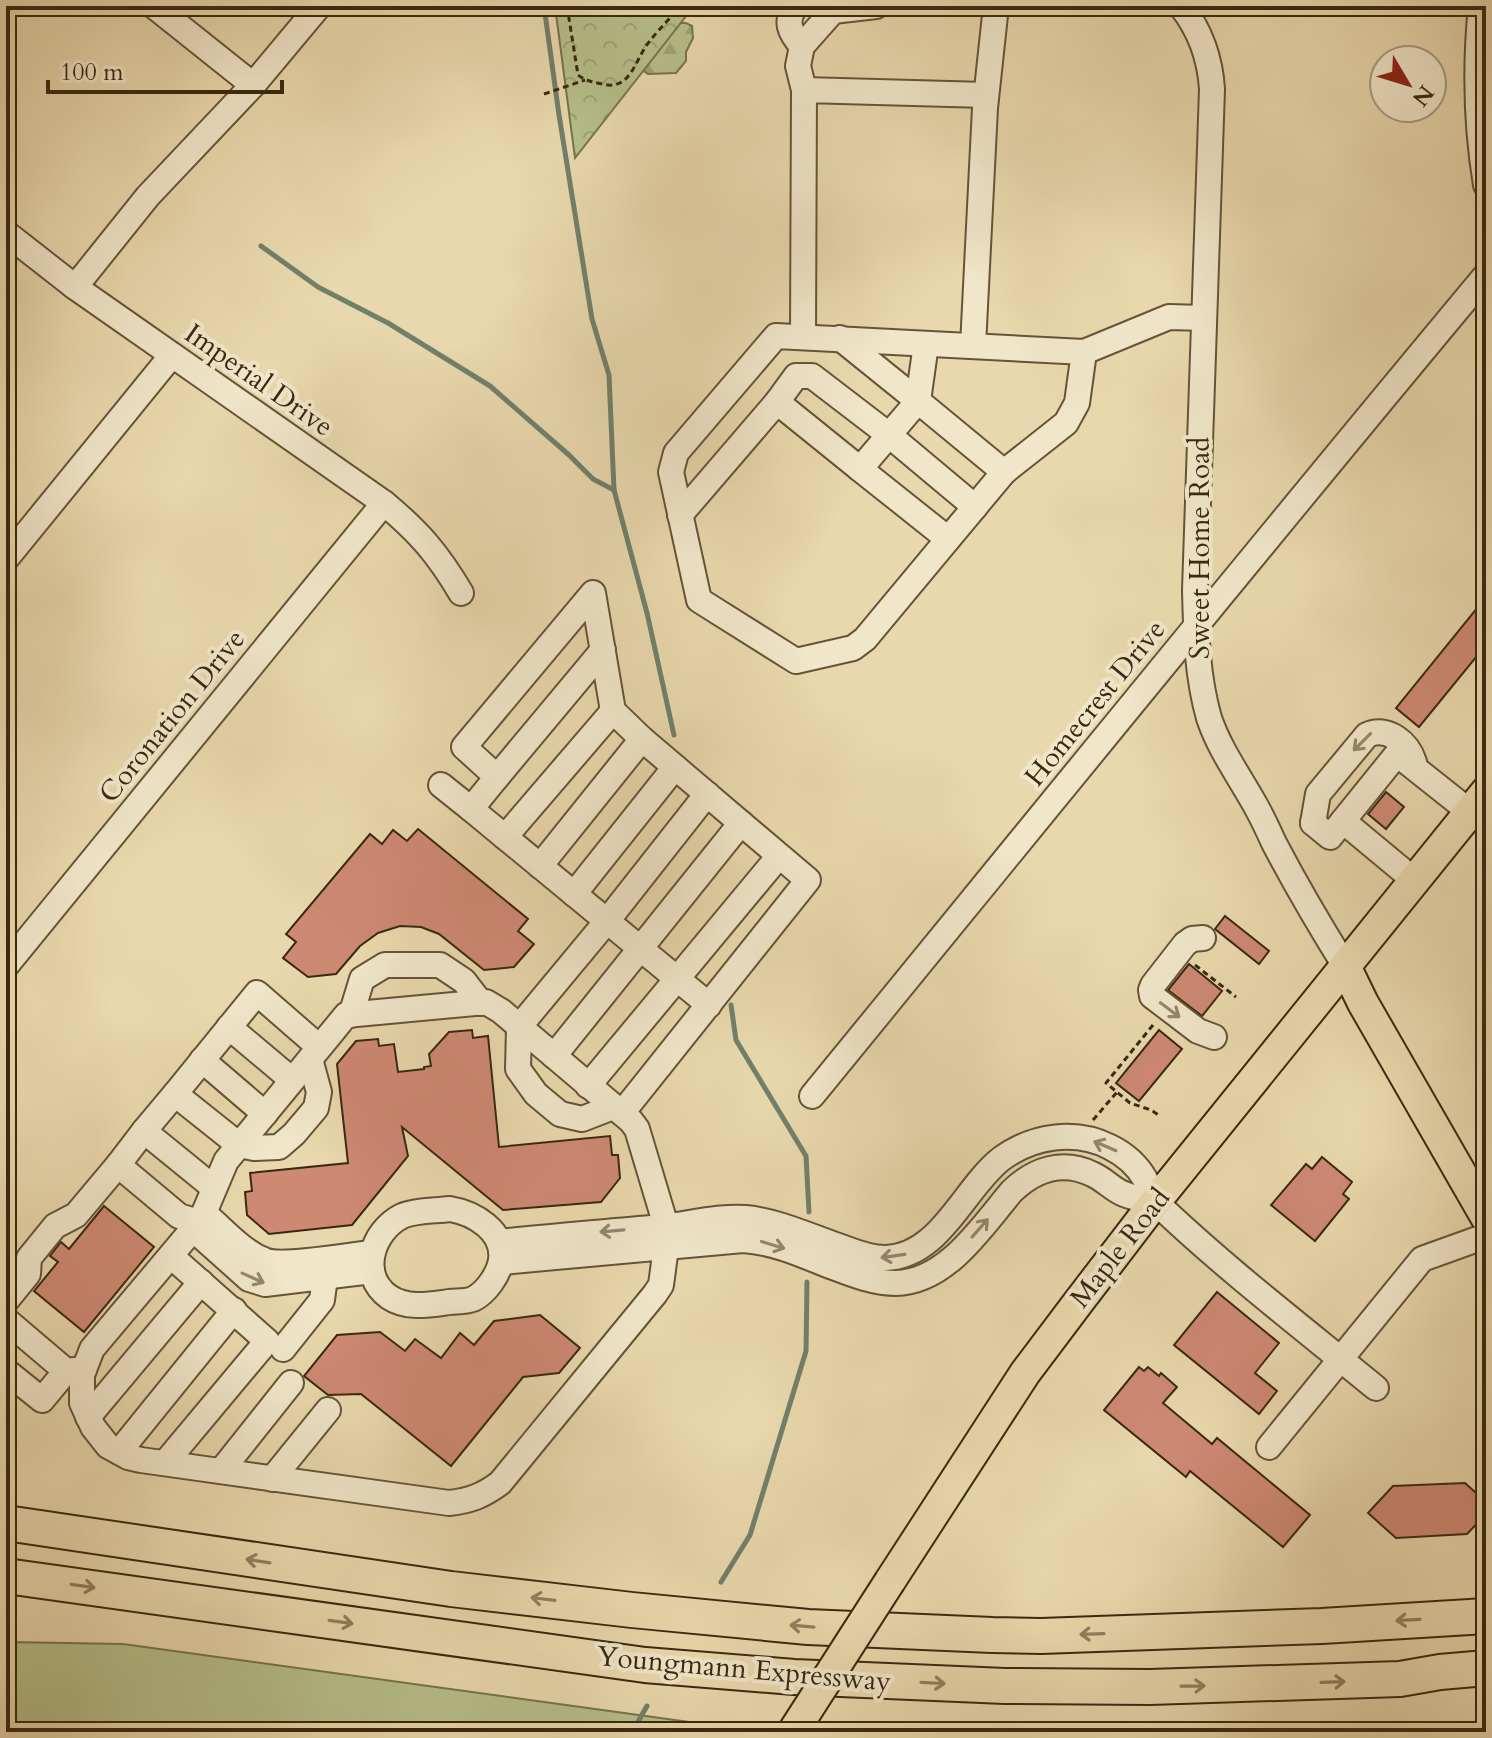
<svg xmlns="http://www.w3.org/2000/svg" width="1492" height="1738" font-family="Cardo,serif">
<defs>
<pattern id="forest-firs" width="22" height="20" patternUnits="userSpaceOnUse" patternTransform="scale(2)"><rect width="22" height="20" fill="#b6bf8a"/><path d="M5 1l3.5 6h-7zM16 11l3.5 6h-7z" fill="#9da476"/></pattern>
<pattern id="park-crowns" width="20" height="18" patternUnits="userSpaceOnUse" patternTransform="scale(2)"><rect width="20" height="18" fill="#b6bf8a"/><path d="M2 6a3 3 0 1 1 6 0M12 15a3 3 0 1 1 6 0" fill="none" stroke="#9da476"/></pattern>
</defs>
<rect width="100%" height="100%" fill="#e9d8ad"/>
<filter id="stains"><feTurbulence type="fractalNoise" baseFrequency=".0025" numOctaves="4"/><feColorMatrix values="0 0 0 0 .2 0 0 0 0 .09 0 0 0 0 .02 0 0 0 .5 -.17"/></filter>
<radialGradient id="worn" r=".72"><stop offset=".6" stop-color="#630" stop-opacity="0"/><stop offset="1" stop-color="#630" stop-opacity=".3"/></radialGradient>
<path fill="#b6bf8a" stroke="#78744d" stroke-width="2" d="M6 1642 123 1644 740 1729 737 1732H6Z"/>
<path fill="url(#forest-firs)" stroke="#78744d" stroke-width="2" d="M677 23H686L692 26 693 38 686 52V61L676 73 648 74 637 66Z"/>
<path fill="url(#park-crowns)" stroke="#78744d" stroke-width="2" d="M555 6H694L575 158Z"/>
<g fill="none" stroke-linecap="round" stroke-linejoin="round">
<g stroke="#71806c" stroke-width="5">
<path d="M544 6 559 115 592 319 609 375 614 490 647 613 674 735"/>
<path d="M261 246 318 287 388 323 490 386 569 455 593 479 614 490"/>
<path d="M731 1005 736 1040 806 1156 809 1212"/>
<path d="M721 1582 750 1535 806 1351 807 1282"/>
<path d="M632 1732 647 1706"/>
</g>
</g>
<g fill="#ce8973" stroke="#392810" stroke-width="2">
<path d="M1486 597V645L1419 727 1396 708Z"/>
<path d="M1386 792 1404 807 1386 829 1368 814Z"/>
<path d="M418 829 528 919 518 931 534 944 514 967 484 970 439 934 421 927 400 926 378 933 360 946 336 974 308 977 283 958 296 942 286 934 370 834 382 844 393 830 407 841Z"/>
<path d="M1225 916 1269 951 1259 964 1215 929Z"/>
<path d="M1189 964 1222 991 1202 1016 1168 990Z"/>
<path d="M472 1030 473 1038 488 1036 499 1147 610 1136 612 1155H618L620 1178 601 1202 503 1210 402 1127 408 1156 352 1225 269 1234 247 1215 245 1192 252 1191 250 1173 348 1163 337 1064 356 1041 378 1039 379 1046 394 1044 398 1072 424 1069V1067L431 1066 429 1054 449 1032Z"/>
<path d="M1159 1030 1182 1049 1139 1101 1116 1083Z"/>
<path d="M1322 1157 1352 1182 1343 1194 1349 1199 1315 1241 1271 1205 1306 1164 1312 1169Z"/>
<path d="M104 1206 154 1247 84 1332 34 1291 58 1262 50 1256 61 1242 69 1249Z"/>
<path d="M1217 1292 1279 1343 1255 1373 1277 1391 1259 1414 1174 1345Z"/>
<path d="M540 1315 580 1348 559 1373 523 1377 451 1466 361 1394 328 1395 304 1376 337 1335 380 1332 405 1351 415 1339 441 1358 460 1333 474 1345 494 1321Z"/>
<path d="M1139 1367 1144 1371 1148 1367 1159 1376 1161 1373 1177 1387 1163 1403 1212 1444 1217 1438 1310 1515 1283 1547 1190 1471 1186 1477 1104 1410Z"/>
<path d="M1465 1483 1486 1502V1514L1467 1534 1396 1538 1368 1513 1393 1486Z"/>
</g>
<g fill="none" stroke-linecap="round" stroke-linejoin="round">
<defs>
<g id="minor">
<path d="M154 6 253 85"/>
<path d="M796 6C784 21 790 33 802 46"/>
<path d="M1181 6C1200 30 1210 58 1212 89L1195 590C1196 633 1197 676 1209 718 1220 751 1242 780 1258 810 1264 821 1269 832 1274 843 1296 885 1320 926 1345 966"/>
<path d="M1481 6C1475 66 1476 125 1486 185"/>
<path d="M804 90 798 66 802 46 833 11 876 6"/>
<path d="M6 233 75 287 384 503C419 532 438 554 461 593"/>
<path d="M75 287 148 196 253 85 319 6"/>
<path d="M803 337 804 90 986 95"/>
<path d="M840 338 918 401 860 469 948 539"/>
<path d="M926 344 918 401 1004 472"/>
<path d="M973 346 985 108 996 6"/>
<path d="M1084 352 1077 403 1066 423 1004 472 865 639 853 648 796 661 699 600 671 472 676 453 776 336 1084 352 1169 317 1204 318"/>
<path d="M777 402 796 376H812L889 435 975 507"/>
<path d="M680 515 777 402 860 469"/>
<path d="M6 559 172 355"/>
<path d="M497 777 603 650"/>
<path d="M441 785 471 809 497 777 464 747 593 593 613 711 642 739 808 880 622 1113"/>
<path d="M471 809 709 1005"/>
<path d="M1343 821 1414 880"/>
<path d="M1313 823 1330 837 1397 754 1470 812"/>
<path d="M1313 823 1318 794 1367 735C1387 725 1408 743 1414 762"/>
<path d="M505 837 613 711"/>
<path d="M540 866 642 739"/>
<path d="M574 894 675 767"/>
<path d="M1203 938 1192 939 1185 944 1153 985 1151 990 1152 996 1198 1031 1214 1037"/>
<path d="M6 966 384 503"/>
<path d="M486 1002 501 1011 631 1121 637 1129 666 1226V1247L661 1285 655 1294 500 1483C484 1495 470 1501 449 1503L141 1460 128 1457 108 1446 93 1427 82 1403V1375L92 1349 193 1229 204 1213 226 1161 333 1031 346 1015Z"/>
<path d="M351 1015 362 979 385 965H440L464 981 481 1003"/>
<path d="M229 1027 292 1080"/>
<path d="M554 1056 741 823"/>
<path d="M310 1059 319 1092 316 1108 294 1134 279 1147 254 1148 239 1145 175 1094 257 993 319 1047"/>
<path d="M202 1060 265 1114"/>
<path d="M588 1086 779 856"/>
<path d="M175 1094 144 1131 214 1188"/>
<path d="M812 1096C1036 822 1259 547 1486 275"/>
<path d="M613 1107 582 1119 560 1114 536 1094 518 1069 519 1027 607 921 707 794"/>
<path d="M144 1131 118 1165 179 1216 198 1222"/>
<path d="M450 1209C474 1213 505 1231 501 1260 499 1274 486 1293 473 1299 466 1302 456 1301 449 1302 428 1305 407 1309 389 1297 358 1275 372 1231 402 1216 416 1210 435 1211 450 1209Z"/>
<path d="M204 1213C222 1228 241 1251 264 1260 281 1268 349 1255 372 1253"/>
<path d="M193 1229 249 1279 265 1284 372 1271"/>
<path d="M499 1242C553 1236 608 1232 662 1227 690 1224 718 1216 746 1218 778 1221 814 1238 844 1248 857 1253 871 1258 885 1258 940 1257 963 1189 1001 1159 1032 1136 1075 1129 1110 1147 1124 1154 1137 1165 1145 1179 1151 1190 1153 1200 1163 1209 1231 1273 1304 1329 1376 1388"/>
<path d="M501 1262 743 1240C772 1242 798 1253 825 1264 847 1272 871 1283 896 1283 947 1282 982 1226 1012 1191 1035 1169 1063 1160 1092 1174 1104 1179 1113 1190 1124 1194 1134 1198 1145 1200 1155 1202"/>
<path d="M6 1301 28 1274 29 1258 55 1226 76 1215 118 1165"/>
<path d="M6 1320 66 1371 84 1369"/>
<path d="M283 1349 322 1300 325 1277 322 1261"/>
<path d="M6 1371 42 1400 66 1371"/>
<path d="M88 1417 201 1282"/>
<path d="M1269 1447 1422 1259 1486 1236"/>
<path d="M119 1452 234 1310"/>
<path d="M165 1463 267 1341 171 1256"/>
<path d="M221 1471 291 1383"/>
<path d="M272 1479 328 1410"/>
</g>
<g id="major">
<path d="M1345 966 1363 1003 1486 1217"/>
<path d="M890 1581 1025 1373 1080 1300 1155 1202 1486 792"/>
</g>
<g id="highway">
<path d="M6 1523 451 1589 632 1610 808 1627 992 1635 1041 1636 1322 1626 1486 1616"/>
<path d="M6 1576 645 1665 794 1677 1005 1686 1150 1687 1400 1679 1440 1672 1486 1668"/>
</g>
</defs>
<use href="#minor" stroke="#655437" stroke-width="28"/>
<use href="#major" stroke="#392810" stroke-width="34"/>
<use href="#highway" stroke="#392810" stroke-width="38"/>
<g stroke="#392810" stroke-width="3" stroke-dasharray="6 4" stroke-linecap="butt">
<path d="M567 6 578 75C586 81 593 82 602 84 629 91 634 64 646 46 656 32 669 20 680 6"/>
<path d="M544 94 585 80"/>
<path d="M1195 965 1236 997"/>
<path d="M1153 1025 1106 1083 1130 1103 1151 1110 1160 1116"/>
<path d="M1093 1120 1117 1092"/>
</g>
<use href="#minor" stroke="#f1e6ca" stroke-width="24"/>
<use href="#major" stroke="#e9d8ad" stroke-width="30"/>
<use href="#highway" stroke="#e9d8ad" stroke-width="34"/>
<defs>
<path id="major-bridge" d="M793 1732 890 1581"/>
</defs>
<use href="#major-bridge" stroke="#392810" stroke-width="34" stroke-linecap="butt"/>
<use href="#major-bridge" stroke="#e9d8ad" stroke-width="30"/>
</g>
<defs><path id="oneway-shaft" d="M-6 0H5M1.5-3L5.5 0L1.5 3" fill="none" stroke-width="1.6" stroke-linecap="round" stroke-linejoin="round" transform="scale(2)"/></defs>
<g stroke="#95876d">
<use href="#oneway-shaft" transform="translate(1362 742) rotate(135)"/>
<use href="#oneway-shaft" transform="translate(1170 1010) rotate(37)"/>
<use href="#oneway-shaft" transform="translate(1105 1146) rotate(-157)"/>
<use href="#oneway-shaft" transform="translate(980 1228) rotate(-49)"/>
<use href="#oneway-shaft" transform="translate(612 1231) rotate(175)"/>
<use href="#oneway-shaft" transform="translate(773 1245) rotate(17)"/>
<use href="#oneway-shaft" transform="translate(893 1256) rotate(172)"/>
<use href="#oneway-shaft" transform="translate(253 1278) rotate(24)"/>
</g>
<g stroke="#91805e">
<use href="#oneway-shaft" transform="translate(258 1561) rotate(-171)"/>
<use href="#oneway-shaft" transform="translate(83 1586) rotate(8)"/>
<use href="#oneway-shaft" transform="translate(543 1599) rotate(-173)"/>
<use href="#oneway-shaft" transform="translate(1408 1620) rotate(177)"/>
<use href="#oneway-shaft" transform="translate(341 1622) rotate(8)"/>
<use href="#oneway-shaft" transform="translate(802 1626) rotate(-175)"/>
<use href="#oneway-shaft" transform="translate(1092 1634) rotate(178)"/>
<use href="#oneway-shaft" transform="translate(1333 1682) rotate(-2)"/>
<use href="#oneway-shaft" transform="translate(933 1683) rotate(3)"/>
<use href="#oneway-shaft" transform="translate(1193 1686) rotate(-1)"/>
</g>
<g text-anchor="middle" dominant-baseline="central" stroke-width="8" stroke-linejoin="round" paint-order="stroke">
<g font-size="28" fill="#392810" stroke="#f1e6ca">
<text transform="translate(259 380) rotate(35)">Imperial Drive</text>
<text transform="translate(1200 548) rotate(-90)">Sweet Home Road</text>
<text transform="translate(1095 703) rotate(-51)">Homecrest Drive</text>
<text transform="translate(172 716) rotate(-51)">Coronation Drive</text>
<text transform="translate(1120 1248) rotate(-52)">Maple Road</text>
<text transform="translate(744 1669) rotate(5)">Youngmann Expressway</text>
</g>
</g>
<rect width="1492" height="1738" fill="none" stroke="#e9d8ad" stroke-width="32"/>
<rect x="8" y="8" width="1476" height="1722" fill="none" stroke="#392810" stroke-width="4"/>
<rect x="16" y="16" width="1460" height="1706" fill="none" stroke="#392810" stroke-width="2"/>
<g transform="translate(1408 84) rotate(128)"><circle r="38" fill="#f1e6ca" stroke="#a79a80" stroke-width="2"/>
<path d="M0-6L14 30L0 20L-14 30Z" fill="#8f2418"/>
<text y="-12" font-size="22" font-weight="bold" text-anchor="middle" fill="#392810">N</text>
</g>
<path d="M48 80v12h234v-12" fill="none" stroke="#392810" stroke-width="4"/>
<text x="60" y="80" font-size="24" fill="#392810" stroke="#f1e6ca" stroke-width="6" paint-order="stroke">100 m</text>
<rect width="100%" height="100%" filter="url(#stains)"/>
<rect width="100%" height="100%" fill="url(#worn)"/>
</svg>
